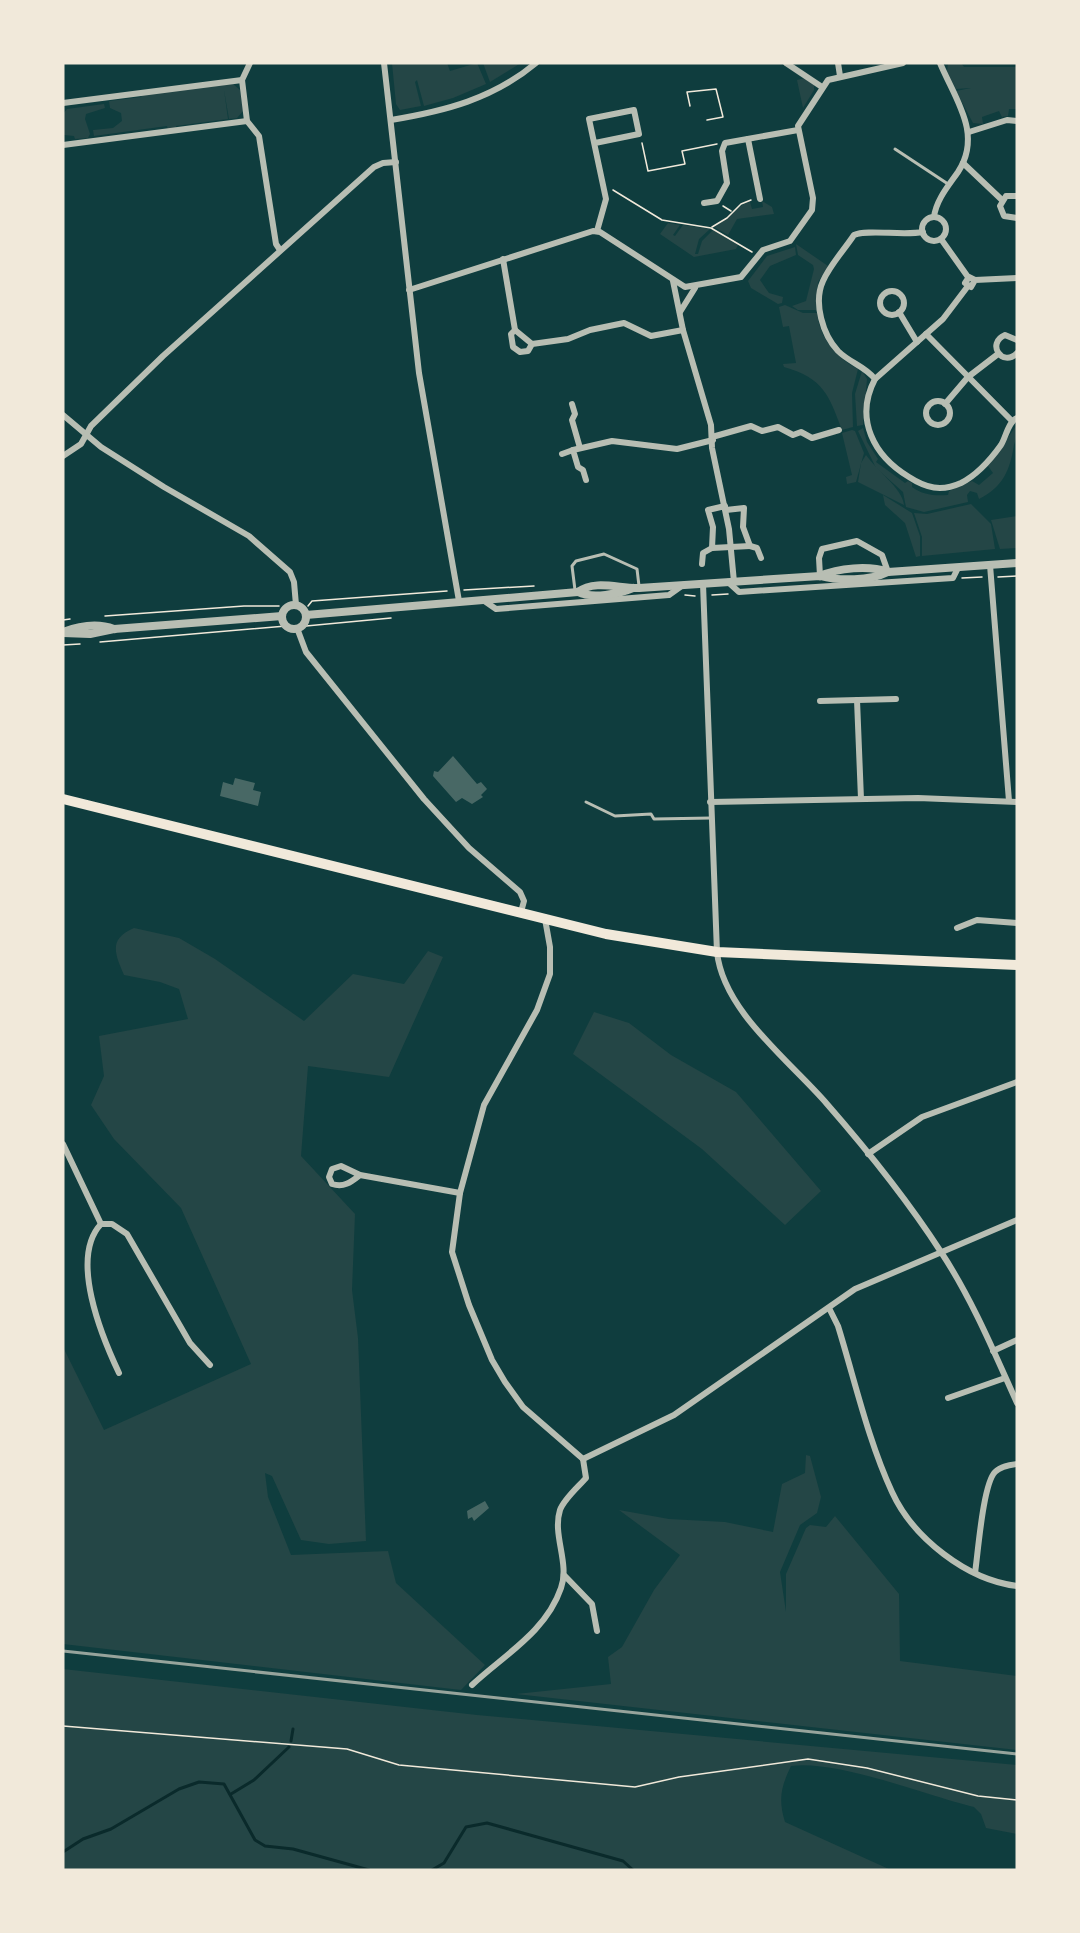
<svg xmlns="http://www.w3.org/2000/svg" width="1080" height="1933" font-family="Helvetica,sans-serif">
<rect width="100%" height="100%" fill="#0f3d3e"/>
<g fill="#244646">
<path d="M392 63H447L450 71 477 63 486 84 453 98 424 106 417 80 415 82 421 106 400 110 396 104Z"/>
<path d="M483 63H521L490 82Z"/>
<path d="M948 63H961L964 67H1017V109H1009L1008 116 1002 117 999 111 982 117 983 124 973 123 956 91 971 88 956 89 947 72Z"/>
<path d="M805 78 814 85V90L803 108 797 80Z"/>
<path d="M233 84 240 90 243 111 237 118 229 119 224 90 228 119 176 126V129L168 130 167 126 94 136 93 130 113 128 122 121 121 113 110 108 109 101 141 97 142 94Z"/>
<path d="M104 104 105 108 86 114 85 119 90 134 88 138 75 139 74 136 64 135 63 114 67 109Z"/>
<path d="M762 201 772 207 774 214 737 219 728 235 714 227C728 220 736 205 750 202L752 209 763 207Z"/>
<path d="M668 223 680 225 673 235 675 236 683 225 710 229 699 239 695 254H698L702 241 713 230 738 245 736 249 694 257 660 234Z"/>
<path d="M796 244 828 266 818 282 816 310H798L792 306 806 301 814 269 813 265 798 255Z"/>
<path d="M795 247 796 255 770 266 760 280 769 293 783 297 782 303 778 304 751 288 748 281 767 256Z"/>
<path d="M785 305 803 313H817C820 338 835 357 858 369L852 393 853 427 842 430C829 396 824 378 784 367L783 364 796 363 789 326 783 327 779 307Z"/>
<path d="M862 371 867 379 863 425 857 426 855 394Z"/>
<path d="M1016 426C1018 433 1016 438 1014 445 1010 470 1003 487 979 499L977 493 970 491 967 495 968 502 924 512 906 507 903 492 876 468 858 431 863 428 867 442 878 459 876 462 905 483 908 481 912 483V487C923 495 934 496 948 495L949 491 972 481 979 485 993 473 988 466Z"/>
<path d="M852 430 855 431 864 453 856 482 847 484 846 477 852 475 842 433Z"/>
<path d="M866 455C876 470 903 489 904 505L858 482 861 463Z"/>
<path d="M883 495 912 513 920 536V556L916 557 905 523 885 505Z"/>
<path d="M971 504 991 524 995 549 922 556V537L914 513 927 514Z"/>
<path d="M1017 516V548L1000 549 991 520Z"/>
<path d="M134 928 179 938 215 959 304 1021 353 974 404 984 428 951 443 957 389 1077 308 1066 301 1156 355 1214 352 1290 358 1338 366 1541 329 1544 301 1540 272 1476 265 1473 268 1497 291 1555 388 1551 396 1583 485 1665 461 1690 63 1644V1347L104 1430 251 1364 181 1208 114 1139 91 1105 104 1076 99 1036 188 1019 179 989 160 982 124 975C115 954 108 939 134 928Z"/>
<path d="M594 1012 629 1023 671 1055 736 1092 821 1191 785 1225 702 1149 573 1054Z"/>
<path d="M806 1455 810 1456 821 1497 817 1513 800 1525 780 1572 786 1612V1574L806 1528 810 1525 826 1527 835 1516 899 1594 900 1661 1017 1676V1750L516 1694 611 1684 608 1657 622 1647 654 1590 680 1555 619 1510 669 1519 725 1522 773 1532 782 1484 805 1473Z"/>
<path d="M63 1669 477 1715 1017 1765V1834L986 1828 981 1814 974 1807C925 1795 838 1760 791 1766 781 1787 778 1799 785 1822L891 1870H63Z"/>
</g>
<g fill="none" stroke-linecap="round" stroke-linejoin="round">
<g stroke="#0a2a2b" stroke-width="3">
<path d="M291 1741 293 1729"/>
<path d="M231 1794 254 1780 289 1747"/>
<path d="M63 1852 83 1839 111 1829 179 1789 199 1782 224 1784 255 1840 265 1846 293 1849 369 1870"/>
<path d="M432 1870 444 1863 466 1827 487 1823 623 1861 633 1870"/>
</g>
</g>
<g fill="#486865">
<path d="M453 756 477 784 481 782 487 789 481 795 483 797 472 804 462 798 456 802 433 776 434 771 438 772Z"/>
<path d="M235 778 255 783 253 790 261 792 258 806 220 796 223 782 233 785Z"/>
<path d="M485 1501 489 1508 474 1521 472 1517 468 1519 467 1511Z"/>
</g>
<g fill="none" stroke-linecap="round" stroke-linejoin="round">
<g stroke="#f1e9da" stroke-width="1.5">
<path d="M690 106 687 92 716 89 723 117 707 120"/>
<path d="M642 143 648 171 685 164 682 151 717 144"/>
<path d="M613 190 662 220 711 228 752 252"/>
<path d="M723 206 731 211"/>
<path d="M712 227 727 218 741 204 751 200"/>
<path d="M998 577 1017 576"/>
<path d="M962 578 982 577"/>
<path d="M464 590 534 586"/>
<path d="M685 595 695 596"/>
<path d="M712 595 728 594"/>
<path d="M308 606 312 601 447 591"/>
<path d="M105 616 244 606H279"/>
<path d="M63 620 70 619"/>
<path d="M306 626 391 618"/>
<path d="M100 642 286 626"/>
<path d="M63 645 80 644"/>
<path d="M63 1726 347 1749 399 1765 635 1787 679 1777 808 1759 867 1768 978 1796 1017 1800"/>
</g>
<g stroke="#b8beb3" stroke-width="3">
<path d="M895 149 948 184"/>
<path d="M575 590 572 566 576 561 604 554 637 569 639 586"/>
<path d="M586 802 615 816 651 814 654 819 711 818"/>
</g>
<g stroke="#b8beb3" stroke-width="6">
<path d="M250 63 242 80 247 121 259 136 276 244 280 250"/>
<path d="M384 63 419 373 459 601"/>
<path d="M786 63 822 87"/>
<path d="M838 63 840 76"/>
<path d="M63 103 242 80"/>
<path d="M391 120C445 111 493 99 536 63"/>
<path d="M969 132 1007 120 1017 121"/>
<path d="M748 139 760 199"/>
<path d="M595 143 639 134 634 110 589 119 606 199 597 231"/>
<path d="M63 145 247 121"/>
<path d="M963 163 1002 200"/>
<path d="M1017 196H1006L1000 206 1004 216 1017 218"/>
<path d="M704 203 717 201 727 183 722 151 725 143 798 130"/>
<path d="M934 217C936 200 949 185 958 172 983 134 955 99 940 63"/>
<circle cx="934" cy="229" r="12"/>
<path d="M923 232C903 236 867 229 854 235 844 250 830 265 823 281 813 303 823 335 838 351 850 363 865 366 875 379 854 419 874 456 909 477 926 488 941 492 961 483 977 475 991 459 1001 445 1006 437 1008 422 1017 418"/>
<path d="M941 239 968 277"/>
<path d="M503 259 515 330 511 334 513 347 520 352 528 351 532 344 568 339 590 330 624 323 651 336 683 330"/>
<path d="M975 280 971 287 965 283 969 277 975 280 1017 278"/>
<path d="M673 281 683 330 711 425 712 448 729 529 734 582"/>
<path d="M409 290 593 231 600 232 685 287 741 277 763 250 790 241 812 210 813 198 798 126 828 80 903 63"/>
<circle cx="892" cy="303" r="12"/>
<path d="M680 312 695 288"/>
<path d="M899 312 917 342"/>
<path d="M515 330 532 344"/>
<path d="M926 334 1012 421"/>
<path d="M1017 340 1005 335C986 343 1002 368 1017 353"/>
<path d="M875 379 943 319 968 286"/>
<circle cx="938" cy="413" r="12"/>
<path d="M572 404 575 414 572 420 580 448"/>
<path d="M945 404 968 377 998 354"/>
<path d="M63 415 101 447 164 487 249 536 290 572 294 582 296 605"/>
<path d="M712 437 751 426 762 431 778 427 793 435 801 432 812 438 839 430"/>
<path d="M562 454 573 450"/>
<path d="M63 456 81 444 91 426 163 356 374 167 383 163 396 162"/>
<path d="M586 480 583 470 578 467 573 450 612 441 677 449 713 440"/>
<path d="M725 506 708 510 713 527 712 548 750 546 743 527 744 508 726 510"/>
<path d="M750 546 757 548 761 558"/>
<path d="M702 564 703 553 712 548"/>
<path d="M990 565 1009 801"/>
<path d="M820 576 819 558 822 549 857 541 882 555 888 572"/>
<path d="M728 582 739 592 953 578 958 568"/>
<path d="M703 584 717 952C723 1011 790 1061 827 1104 868 1151 908 1201 941 1252 972 1299 994 1352 1017 1403"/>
<path d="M483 600 496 609 669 595 683 585"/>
<path d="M297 628 306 652 424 799 469 848 520 892 524 901 521 912"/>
<path d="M857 700 861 799"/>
<path d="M820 701 896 699"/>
<path d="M710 802 918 798 1017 802"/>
<path d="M545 919 550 947V974L537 1010 484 1105 460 1193 452 1252 469 1305 492 1360 505 1382 523 1407 583 1459"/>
<path d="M957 928 977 920 1017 923"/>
<path d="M63 1144 101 1224"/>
<path d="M868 1154 922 1117 1017 1082"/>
<path d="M360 1175C351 1182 344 1188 332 1184L329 1177 332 1169 341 1166 360 1175 460 1193"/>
<path d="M101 1224H112L127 1234 190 1343 210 1365"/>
<path d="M101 1224C69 1258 102 1337 119 1373"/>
<path d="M829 1308 838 1326C855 1381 868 1440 892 1492 913 1538 967 1580 1017 1586"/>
<path d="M993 1351 1017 1340"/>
<path d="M948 1398 1005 1378"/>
<path d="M583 1459 674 1415 855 1289 1017 1220"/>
<path d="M975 1573C978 1553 983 1484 995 1472 1001 1466 1010 1465 1017 1464"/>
<path d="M564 1575 592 1604 597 1631"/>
<path d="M472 1685C504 1655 546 1632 561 1588 570 1563 552 1535 560 1510 564 1499 578 1487 586 1478L583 1459"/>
</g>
<g stroke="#b8beb3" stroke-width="8">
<path d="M820 576C838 568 869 565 888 572L1017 563"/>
<path d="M578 592C592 599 619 594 633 588"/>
<circle cx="294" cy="617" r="12"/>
<path d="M306 615 578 592C595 579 620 589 639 588L820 576C839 581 870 581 888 572"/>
<path d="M63 632C79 626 98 623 114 629"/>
<path d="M63 633 90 634 114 629 282 616"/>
</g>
<path stroke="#f1e9da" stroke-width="10" d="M63 799 606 934 717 952 1017 965"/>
<path stroke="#97a49c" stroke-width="3" d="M63 1651 1017 1754"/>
</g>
<rect width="1080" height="1933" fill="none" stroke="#f1e9da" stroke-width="129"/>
</svg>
